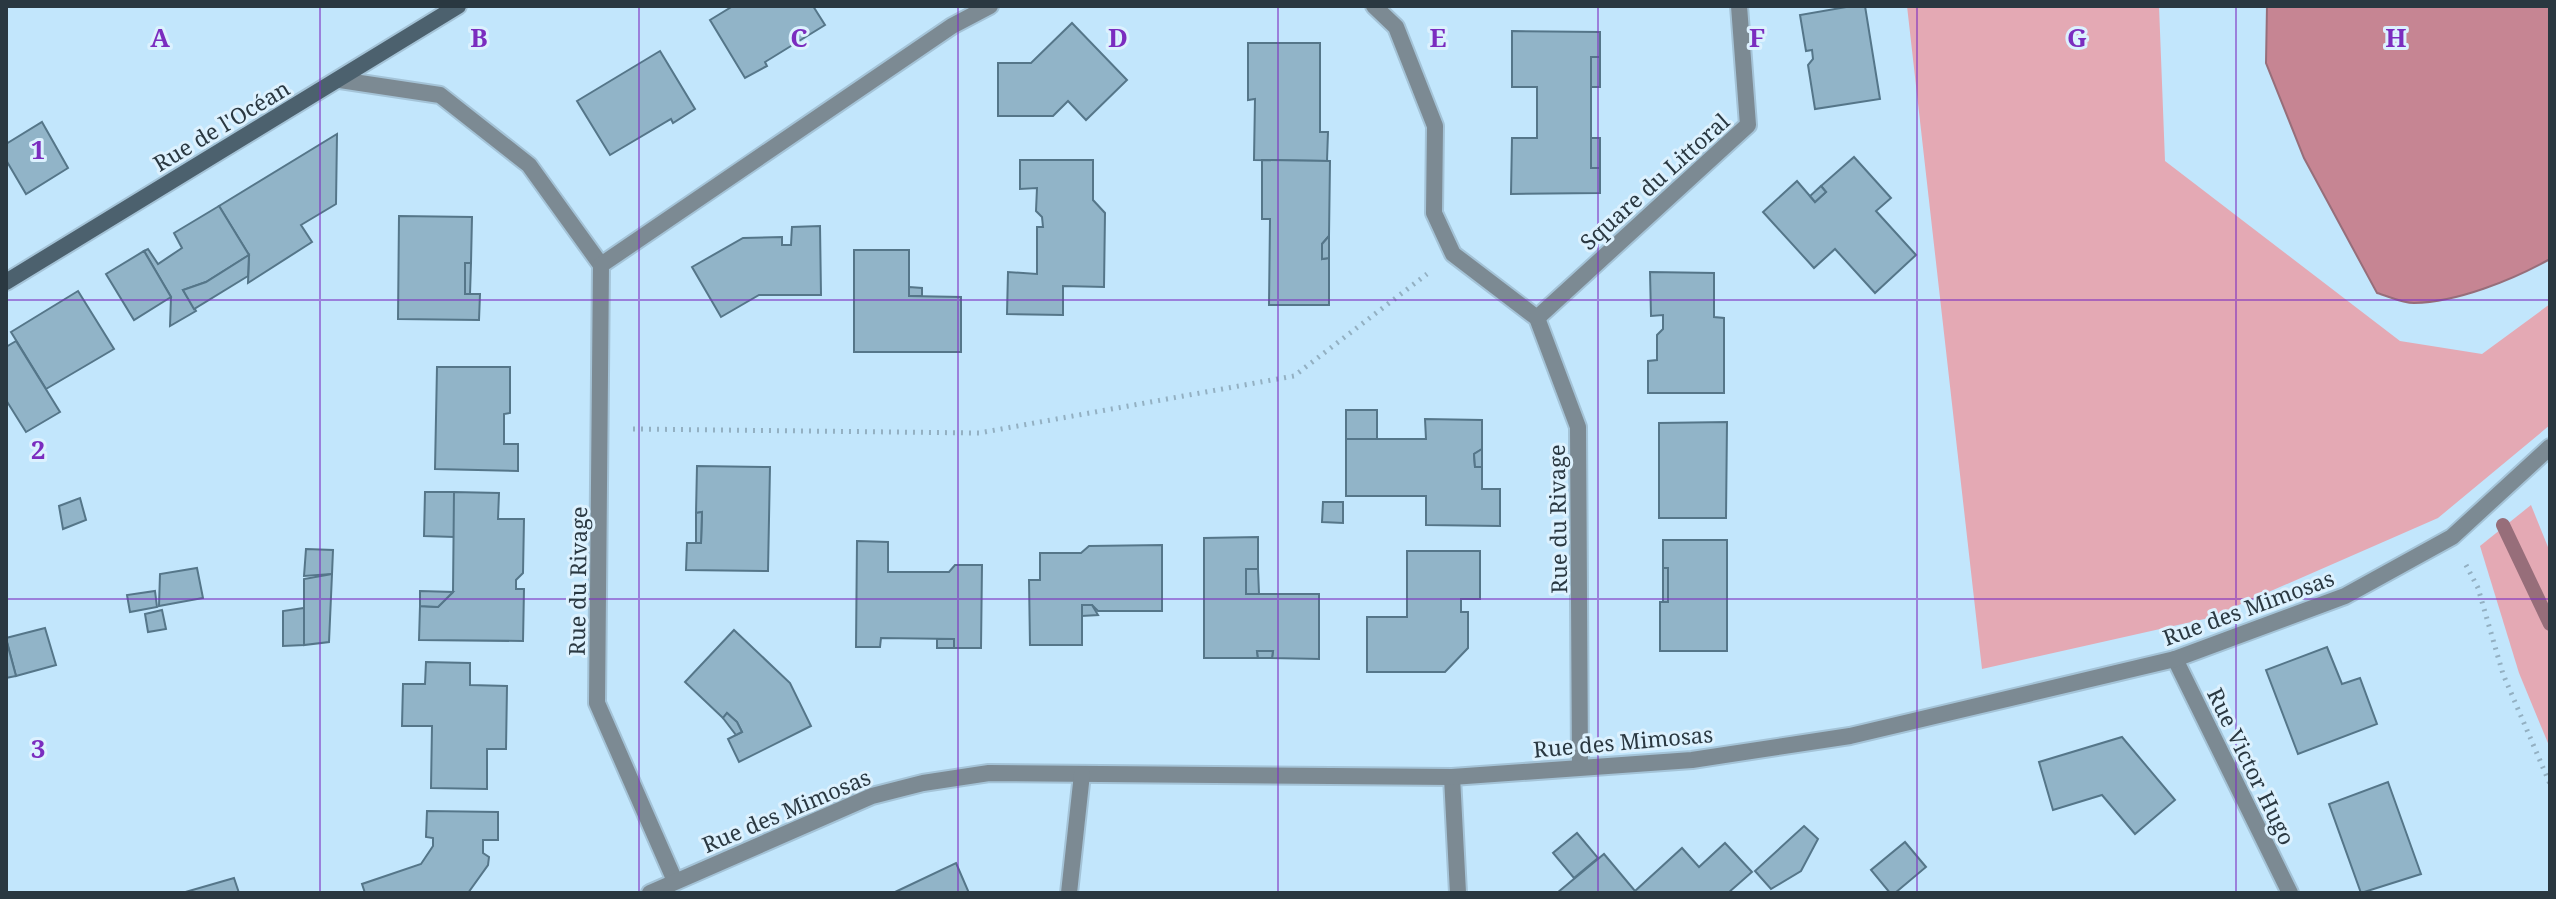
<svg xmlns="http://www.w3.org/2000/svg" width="2556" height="899" font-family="'Noto Serif',serif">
<rect width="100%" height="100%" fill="#c2e6fc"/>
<g fill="#e4a9b4">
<path d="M1907 6H2159L2165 161 2400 341 2482 354 2550 304V425L2438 518 2209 618 1982 669Z"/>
<path d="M2531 505 2550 552V748L2519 673 2480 546Z"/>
</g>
<path fill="#c68593" stroke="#976e7a" stroke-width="2" d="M2267 6H2550V259C2512 280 2458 302 2414 303 2402 303 2388 296 2377 293L2304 158 2266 63Z"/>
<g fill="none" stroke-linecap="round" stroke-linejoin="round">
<path stroke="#976e7a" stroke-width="14" d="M2503 525 2550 624"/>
</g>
<g fill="#91b4c8" stroke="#557689" stroke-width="2">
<path d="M733 6H813L825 25 765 62 767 66 745 78 710 20Z"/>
<path d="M1852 6H1865L1880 99 1815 109 1808 65 1813 59 1812 50 1806 51 1800 15Z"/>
<path d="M1072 23 1127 80 1086 120 1068 101 1053 116H998V63H1031Z"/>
<path d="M1512 31 1600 32V57H1591V168H1600V193L1511 194 1512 138H1537V87H1512Z"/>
<path d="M1248 43H1320V132H1328L1327 161 1254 160 1255 99 1248 100Z"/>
<path d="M660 51 695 109 673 123 671 119 610 155 577 101Z"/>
<rect x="1591" y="57" width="9" height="30"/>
<path d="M42 122 68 168 26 194 6 160V144Z"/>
<path d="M337 134 336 204 301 225 312 242 248 283 249 255 219 206Z"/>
<rect x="1591" y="138" width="9" height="30"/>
<path d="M1854 157 1891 198 1876 211 1916 255 1875 293 1835 249 1814 268 1763 212 1797 181 1815 202 1826 192 1821 186Z"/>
<path d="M1020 160H1093V200L1105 213 1104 287 1063 286V315L1007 314 1008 272 1037 274V227H1043L1042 217 1036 211 1037 188 1020 189Z"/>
<path d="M1262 160 1330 161 1329 236 1322 244V259L1329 258V305H1269L1270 219H1262Z"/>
<path d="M1821 186 1826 192 1815 202 1810 196Z"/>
<path d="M219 206 249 255 206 282 183 290 196 311 170 326 171 297 144 251 148 249 158 264 182 248 174 233Z"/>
<path d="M399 216 472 217 471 263H465V294H480L479 320 398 319Z"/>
<path d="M820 226 821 295H759L721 317 692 267 743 238 782 237V245H791L792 227Z"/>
<path d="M1329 236V258L1322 259V244Z"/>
<path d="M854 250H909V296L961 297V352H854Z"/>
<path d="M144 251 171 297 134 320 106 274Z"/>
<path d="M249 255 248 276 194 309 183 290 206 282Z"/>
<path d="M465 263H471L470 294H465Z"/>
<path d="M1650 272 1714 273V317L1724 318V393H1648V361L1657 360V335L1663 329V315L1651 316Z"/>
<path d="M909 287 922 288V296H909Z"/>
<path d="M78 291 114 349 46 389 11 332Z"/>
<path d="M16 341 60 412 26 432 6 400V347Z"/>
<path d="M437 367H510V413L504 414V444H518V471L435 469Z"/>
<rect x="1346" y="410" width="31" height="29"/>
<path d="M1425 419 1482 420V449L1474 454 1475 467H1482V489H1500V526L1426 525V496H1346V439H1426Z"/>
<path d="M1727 422 1726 518H1659V423Z"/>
<path d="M1482 449V467H1475L1474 454Z"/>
<path d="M697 466 770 467 768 571 686 570 687 543H701L702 512 696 513Z"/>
<path d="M425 492H454V537L424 536Z"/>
<path d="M454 492 499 493 498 519H524L523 573 516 580V589H524L523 641 419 640 420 606 438 607 453 592Z"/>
<path d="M80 498 86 520 63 529 59 506Z"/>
<path d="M1323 502H1343V523L1322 522Z"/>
<path d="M702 512 701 543H696V513Z"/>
<path d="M1258 537V569H1246V594H1319V659L1272 658 1273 651H1257L1258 658H1204V538Z"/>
<path d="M1663 540H1727V651H1660V602H1668V568H1663Z"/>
<path d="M857 541 888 542V572H949L955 565H982L981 648H954V639L881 638 880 647H856Z"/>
<path d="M1162 545V611H1098L1092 605H1082V645H1030L1029 580H1040V553H1081L1089 546Z"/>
<path d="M306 549 333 550 332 574 304 576Z"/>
<path d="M1407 551H1480V599H1461V612H1468V648L1445 672H1367V617H1407Z"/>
<path d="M197 568 203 598 159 606 160 574Z"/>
<rect x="1663" y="568" width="5" height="34"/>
<path d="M1246 569H1258L1259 594H1246Z"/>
<path d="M332 574 329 642 304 645V579Z"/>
<path d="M155 591 157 607 130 612 127 595Z"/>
<path d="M420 591 453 592 438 607 420 606Z"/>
<path d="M1082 605H1092L1098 615 1082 616Z"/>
<path d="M304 608V645L283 646V611Z"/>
<path d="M162 610 166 629 148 632 145 614Z"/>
<path d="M45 628 56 665 16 676 6 638Z"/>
<path d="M734 630 790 683 811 726 739 762 728 739 742 732 737 722 727 713 723 718 685 682Z"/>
<path d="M6 639 16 676 6 678Z"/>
<rect x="937" y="639" width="17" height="9"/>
<path d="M2327 647 2342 684 2360 678 2377 724 2298 754 2266 670Z"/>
<path d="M1257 651H1273L1272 658H1258Z"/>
<path d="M426 662 470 663V685L507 686 506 749H487V789L431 788 432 726H402L403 684H425Z"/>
<path d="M727 713 737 722 742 732 736 735 723 718Z"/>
<path d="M2122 737 2175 800 2135 834 2102 795 2053 810 2039 762Z"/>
<path d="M2388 782 2421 874 2361 893 2329 804Z"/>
<path d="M427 811 498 812V840H483V853L489 857 488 865 468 893H365L362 884 421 864 433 846V838L426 837Z"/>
<path d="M1804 826 1818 839 1801 871 1771 889 1755 871Z"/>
<path d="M1577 833 1598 858 1574 878 1553 853Z"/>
<path d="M1905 842 1926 867 1895 893H1890L1871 870Z"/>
<path d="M1725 843 1752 872 1728 893H1557L1604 854 1635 891 1682 848 1699 867Z"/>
<path d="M956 863 969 893H893Z"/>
<path d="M234 878 239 893H182Z"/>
</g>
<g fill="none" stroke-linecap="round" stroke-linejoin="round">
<defs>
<g id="minor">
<path d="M1374 6 1396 27 1435 126 1434 213 1453 254 1537 318 1578 427 1580 767"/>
<path d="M340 80 440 95 529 165 601 265"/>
<path d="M1537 318 1748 125 1739 6"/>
<path d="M2175 659 2290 893"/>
<path d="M1452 777 1458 893"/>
<path d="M675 881 597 703 601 265 952 26 990 6"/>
<path d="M650 893 872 796 923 783 989 773 1452 777 1692 760 1850 736 2175 659 2345 596 2452 537 2550 447"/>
<path d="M1069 893 1082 774"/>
</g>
<path id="secondary" d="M6 282 458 6"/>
</defs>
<use href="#minor" stroke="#a4c3d7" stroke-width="20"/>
<use href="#secondary" stroke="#a4c3d7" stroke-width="20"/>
<g stroke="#93b0c2" stroke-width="5" stroke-dasharray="2 6" stroke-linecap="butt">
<path d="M633 429 979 433 1294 376 1427 274"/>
<path d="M2466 565 2478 588 2503 674 2550 784"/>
</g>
<use href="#minor" stroke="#7c8a93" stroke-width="16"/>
<use href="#secondary" stroke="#4c616e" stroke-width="16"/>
</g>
<path fill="none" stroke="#7b2cbf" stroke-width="2" stroke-opacity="0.55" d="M320 6V893M639 6V893M958 6V893M1278 6V893M1598 6V893M1917 6V893M2236 6V893M6 300H2550M6 599H2550"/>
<g text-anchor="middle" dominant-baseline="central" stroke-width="6" stroke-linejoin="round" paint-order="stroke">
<g font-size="22" fill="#2a3841" stroke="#dcf1fe">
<text transform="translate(221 125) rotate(-31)">Rue de l'Océan</text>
<text transform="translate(1654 181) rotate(-42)">Square du Littoral</text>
<text transform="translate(1557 519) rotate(-91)">Rue du Rivage</text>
<text transform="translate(577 581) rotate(-89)">Rue du Rivage</text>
<text transform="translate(2248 607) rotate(-20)">Rue des Mimosas</text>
<text transform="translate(1623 741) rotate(-5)">Rue des Mimosas</text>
<text transform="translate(2252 766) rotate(64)">Rue Victor Hugo</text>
<text transform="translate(786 810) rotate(-23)">Rue des Mimosas</text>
</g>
</g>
<g font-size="26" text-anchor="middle" font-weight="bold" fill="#7b2cbf" stroke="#dcf1fe" stroke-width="6" stroke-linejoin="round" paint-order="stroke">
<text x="160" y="47">A</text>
<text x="479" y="47">B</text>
<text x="799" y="47">C</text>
<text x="1118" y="47">D</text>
<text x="1438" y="47">E</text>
<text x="1757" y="47">F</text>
<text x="2077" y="47">G</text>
<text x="2396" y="47">H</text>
<text x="38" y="159">1</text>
<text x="38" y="459">2</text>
<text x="38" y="758">3</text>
</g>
<rect width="2556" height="899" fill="none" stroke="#2a3841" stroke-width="16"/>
</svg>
